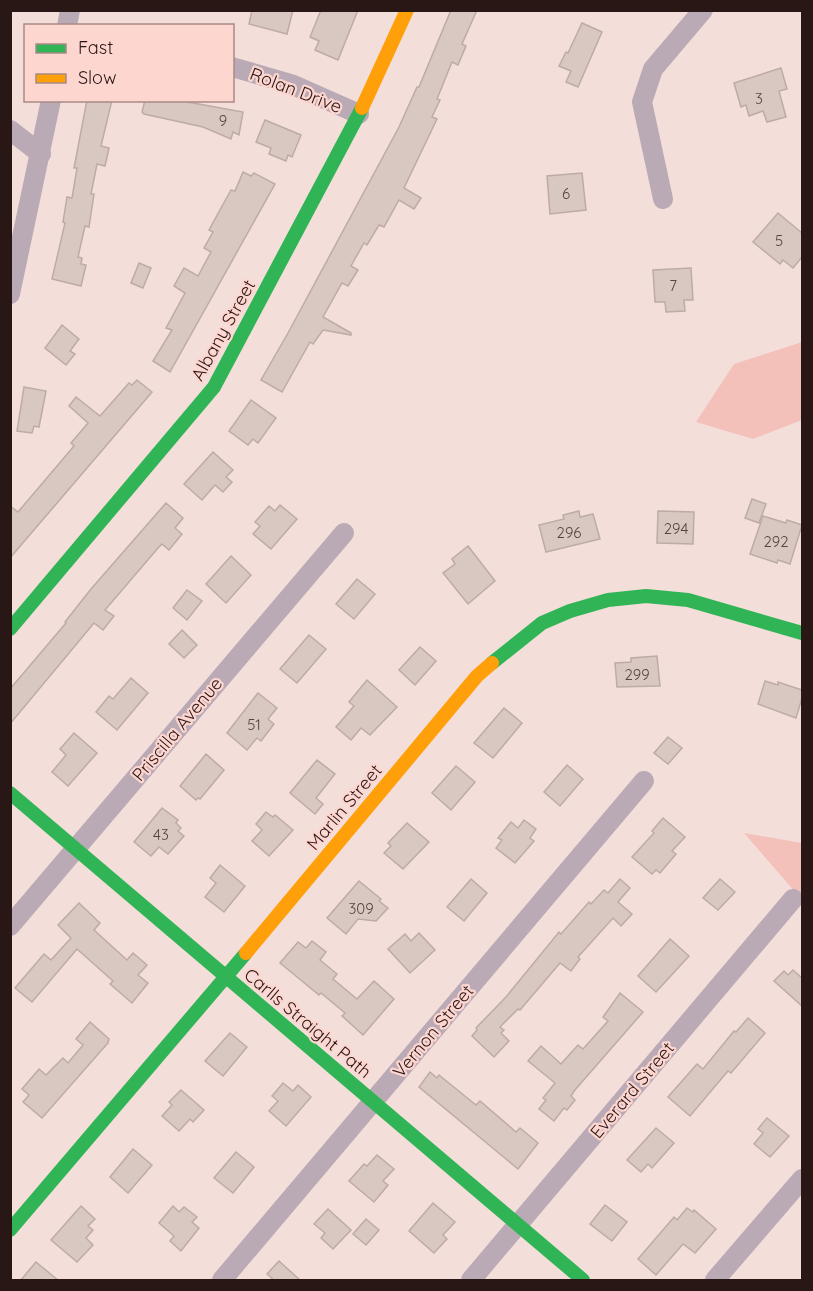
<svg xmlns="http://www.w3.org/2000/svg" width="813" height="1291" font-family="Quicksand,sans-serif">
<rect width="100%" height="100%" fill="#f4deda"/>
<g fill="#f4c1ba">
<path d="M802 342V420L753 439 696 422 734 364Z"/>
<path d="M744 833 802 843V900Z"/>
</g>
<g fill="#d9c7c1" stroke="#bdaba6" stroke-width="1.5">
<path d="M252 10H293L287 34 249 24Z"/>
<path d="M321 10H358L338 60 315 50 319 41 310 37Z"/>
<path d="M451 10H477L462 44 466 46 458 65 452 62 437 99 440 100 432 117 437 119 404 188 421 198 414 209 399 200 384 227 379 225 367 245 364 243 351 266 358 270 348 286 342 283 323 317 351 333V335L323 330 313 344 310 342 282 392 261 380 288 333 399 127 417 87H419Z"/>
<path d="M582 23 602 32 578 87 566 82 571 71 559 66 566 52 568 53Z"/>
<path d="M781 68 787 89 779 91 786 117 767 122 763 111 749 116 746 105 741 107 734 83Z"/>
<path d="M87 100H112L101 146 109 148 105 166 97 164 91 194H94L89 227 85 226 78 257 82 258 81 264 86 265 81 286 52 279 65 223 63 222 67 197 72 198 77 168H74Z"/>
<path d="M145 100H188V102L243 112 239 135 233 132 231 139 203 127 144 114 142 112Z"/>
<path d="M265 120 301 135 292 157 288 155 286 161 269 154 271 148 256 142Z"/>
<path d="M243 172 251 176 254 173 275 184 170 372 153 361 172 330 166 328 185 293 174 286 184 268 198 276 211 252 204 248 213 232 209 230 231 190 235 191Z"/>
<path d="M582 173 586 210 550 214 547 176Z"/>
<path d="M778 213 802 233V257L793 268 783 260 780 264 753 242Z"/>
<path d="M139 263 151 268 143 288 131 283Z"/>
<path d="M691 268 693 300H684L685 311 666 312 665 302H655L653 270Z"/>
<path d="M62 325 79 339 70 351 75 354 66 365 45 348Z"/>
<path d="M137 380 152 392 10 558V506L18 512 74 446 71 443 88 423 69 406 76 397 100 416 129 383 132 385Z"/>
<path d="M24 387 46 391 39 427 34 426 32 433 17 431Z"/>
<path d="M251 400 276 418 258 443 253 439 248 445 229 431Z"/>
<path d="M213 452 233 470 226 477 232 482 223 492 215 485 202 500 184 484Z"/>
<path d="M752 499 766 504 759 523 745 518Z"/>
<path d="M166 503 183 518 175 528 182 534 169 550 162 544 158 548 105 610 114 616 103 630 94 623 10 724V689L66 623 65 622 91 589Z"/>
<path d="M280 505 297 519 271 549 253 534 260 526 255 522 269 506 275 511Z"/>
<path d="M579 511 580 517 593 514 600 539 546 552 539 525 564 519 563 515Z"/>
<path d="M658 511 694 512 693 544 657 543Z"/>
<path d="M763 516 786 523 787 520 802 525 790 564 778 560 777 563 750 554Z"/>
<path d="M468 546 495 581 468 604 443 573 455 564 452 559Z"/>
<path d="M231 556 251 575 226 603 206 584Z"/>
<path d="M357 579 375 594 354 619 336 604Z"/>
<path d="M187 590 202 601 187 620 173 608Z"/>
<path d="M182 630 197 645 184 658 169 644Z"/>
<path d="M309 635 326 649 297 683 280 669Z"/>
<path d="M420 647 436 661 415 685 399 670Z"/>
<path d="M657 656 660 686 617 687 615 663 631 662V658Z"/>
<path d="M131 678 148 693 117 730 96 712 109 696 113 699Z"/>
<path d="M367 680 397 707 370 735 361 728 351 740 336 727 354 706 349 702Z"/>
<path d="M765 681 778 685V682L802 690V698L796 718 758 704Z"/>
<path d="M258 693 277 708 268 719 274 724 261 741 257 738 247 750 227 733Z"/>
<path d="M504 708 522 723 493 758 474 743Z"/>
<path d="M74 733 97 753 68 786 52 772 66 755 60 749Z"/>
<path d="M668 737 682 748 668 764 654 753Z"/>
<path d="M206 754 224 770 200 799 198 798 196 800 180 786Z"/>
<path d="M317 760 335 774 316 798 323 804 315 814 290 793Z"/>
<path d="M567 765 583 779 560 806 544 792Z"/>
<path d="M456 766 475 782 451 810 432 793Z"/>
<path d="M162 808 178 820 176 823 181 828 178 831 184 836 168 854 159 847 151 856 134 842Z"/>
<path d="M266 812 273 817 275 815 293 830 269 856 252 841 262 830 256 824Z"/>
<path d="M663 818 685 837 672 851 676 854 660 873 656 870 652 874 632 857 654 833 652 831Z"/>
<path d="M524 820 536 829 530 838 534 841 515 863 496 848 502 840 498 838 511 822 518 828Z"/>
<path d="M407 823 429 842 403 869 384 853 391 846 388 843Z"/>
<path d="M220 865 245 886 224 912 205 897 216 883 210 878Z"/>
<path d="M471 879 487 893 464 921 447 907Z"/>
<path d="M620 879 630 888 618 902 632 914 621 926 613 918 578 957 580 959 571 971 560 963 520 1010 518 1009 500 1027 504 1030 501 1033 509 1041 494 1057 472 1036 477 1030 476 1028 506 997 559 932 561 934 589 902 591 904 604 890 608 893Z"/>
<path d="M720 879 735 892 718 910 703 898Z"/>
<path d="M359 881 381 899 379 901 388 908 376 921 358 919 346 934 327 918Z"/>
<path d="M79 903 100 923 94 930 127 960 133 953 147 965 138 975 148 983 132 1003 110 984 113 981 77 949 32 1002 15 988 44 954 51 960 71 938 58 925Z"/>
<path d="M419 933 435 950 410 973 388 949 405 934 411 941Z"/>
<path d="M670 939 689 956 656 992 638 976Z"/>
<path d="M312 941 326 952 320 960 337 974 333 979 357 999 374 981 394 999 363 1035 342 1016 345 1013 321 993 319 995 280 963 298 942 306 948Z"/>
<path d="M793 970 802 978V1006L774 981 784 971 788 975Z"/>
<path d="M620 993 643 1012 575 1090 571 1096 575 1100 567 1110 564 1108 554 1121 539 1109 546 1100 543 1098 555 1083 528 1061 541 1046 561 1064 578 1045 583 1049 608 1021 603 1017Z"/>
<path d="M748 1018 765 1033 731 1073 728 1071 690 1116 668 1097 697 1064 703 1069 734 1031 736 1032Z"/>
<path d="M90 1022 109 1039 108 1043 42 1118 23 1102 29 1095 22 1089 39 1069 46 1075 63 1058 68 1063 83 1045 76 1039Z"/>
<path d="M230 1033 247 1047 223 1076 205 1061Z"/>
<path d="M430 1072 437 1078 439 1075 476 1105 480 1101 516 1132 520 1128 538 1143 518 1169 419 1087Z"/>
<path d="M283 1083 293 1091 298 1085 311 1097 286 1126 269 1111 278 1101 272 1096Z"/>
<path d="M181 1090 204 1110 193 1122 190 1119 179 1131 162 1116 172 1105 169 1102Z"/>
<path d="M767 1118 789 1136 770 1157 754 1144 763 1133 758 1129Z"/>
<path d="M656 1128 674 1143 652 1168 648 1164 641 1172 627 1160Z"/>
<path d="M133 1149 152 1165 128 1193 110 1177Z"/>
<path d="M236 1152 254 1167 233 1193 214 1178Z"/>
<path d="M377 1155 394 1169 383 1181 388 1185 374 1202 349 1181 364 1164 367 1166Z"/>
<path d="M433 1203 455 1222 443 1235 447 1239 434 1253 409 1231Z"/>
<path d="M605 1205 627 1222 612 1241 590 1224Z"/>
<path d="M81 1206 95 1219 88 1226 93 1230 86 1238 93 1245 77 1262 51 1240Z"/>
<path d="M173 1206 179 1212 184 1207 197 1217 192 1222 199 1228 181 1251 170 1241 174 1236 159 1223Z"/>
<path d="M687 1208 693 1212 694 1210 716 1229 695 1253 683 1244 656 1275 638 1259 674 1217 677 1220Z"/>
<path d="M328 1209 351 1230 333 1249 321 1238 325 1233 314 1224Z"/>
<path d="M366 1219 379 1230 366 1245 353 1234Z"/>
<path d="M279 1261 301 1281H275L267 1274Z"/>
<path d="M36 1262 59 1281H20Z"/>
</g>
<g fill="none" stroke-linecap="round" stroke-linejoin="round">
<g stroke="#baaab5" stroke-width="20">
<path d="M67 26 70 10"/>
<path d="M232 67 291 84 359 114"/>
<path d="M10 130 41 154"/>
<path d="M663 199 642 102 653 69 703 10"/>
<path d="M10 294 51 100"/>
<path d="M10 926 344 533"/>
<path d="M222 1280 644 781"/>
<path d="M471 1280 793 899"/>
<path d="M715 1280 802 1179"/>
</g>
<g stroke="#30b455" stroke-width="14">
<path d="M10 629 214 387 362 108"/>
<path d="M492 663 542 623 570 611 608 600 646 596 688 600 802 633"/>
<path d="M10 793 583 1280"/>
<path d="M10 1230 246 953"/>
</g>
<g stroke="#ff9f0a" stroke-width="14">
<path d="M362 108 407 10"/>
<path d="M246 953 477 676 492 663"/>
</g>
</g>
<g text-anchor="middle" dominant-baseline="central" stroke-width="4.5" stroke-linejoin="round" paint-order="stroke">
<g font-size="15" fill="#564441">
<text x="759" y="98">3</text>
<text x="223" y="120">9</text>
<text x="566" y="193">6</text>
<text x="779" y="240">5</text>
<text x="673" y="285">7</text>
<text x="676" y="528">294</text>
<text x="569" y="532">296</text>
<text x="776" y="541">292</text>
<text x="637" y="674">299</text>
<text x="254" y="724">51</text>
<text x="161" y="834">43</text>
<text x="361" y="908">309</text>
</g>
<g font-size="18" fill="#291715" stroke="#fed6d0">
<text transform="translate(296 90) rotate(21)">Rolan Drive</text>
<text transform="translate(223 330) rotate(-61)">Albany Street</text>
<text transform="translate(177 729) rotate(-50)">Priscilla Avenue</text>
<text transform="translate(344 807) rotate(-50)">Marlin Street</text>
<text transform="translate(308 1023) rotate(40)">Carlls Straight Path</text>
<text transform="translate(433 1031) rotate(-50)">Vernon Street</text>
<text transform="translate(632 1090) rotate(-50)">Everard Street</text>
</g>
</g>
<rect width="813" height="1291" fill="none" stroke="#291715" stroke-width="24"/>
<rect x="24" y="24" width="210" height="78" fill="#fed6d0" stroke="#a98a85" stroke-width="1.5"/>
<rect x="36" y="44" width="30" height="9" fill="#30b455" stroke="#a98a85" stroke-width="1.5"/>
<text x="78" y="54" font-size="18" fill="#291715">Fast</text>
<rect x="36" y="74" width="30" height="9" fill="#ff9f0a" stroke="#a98a85" stroke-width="1.5"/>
<text x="78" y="84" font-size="18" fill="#291715">Slow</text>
</svg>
